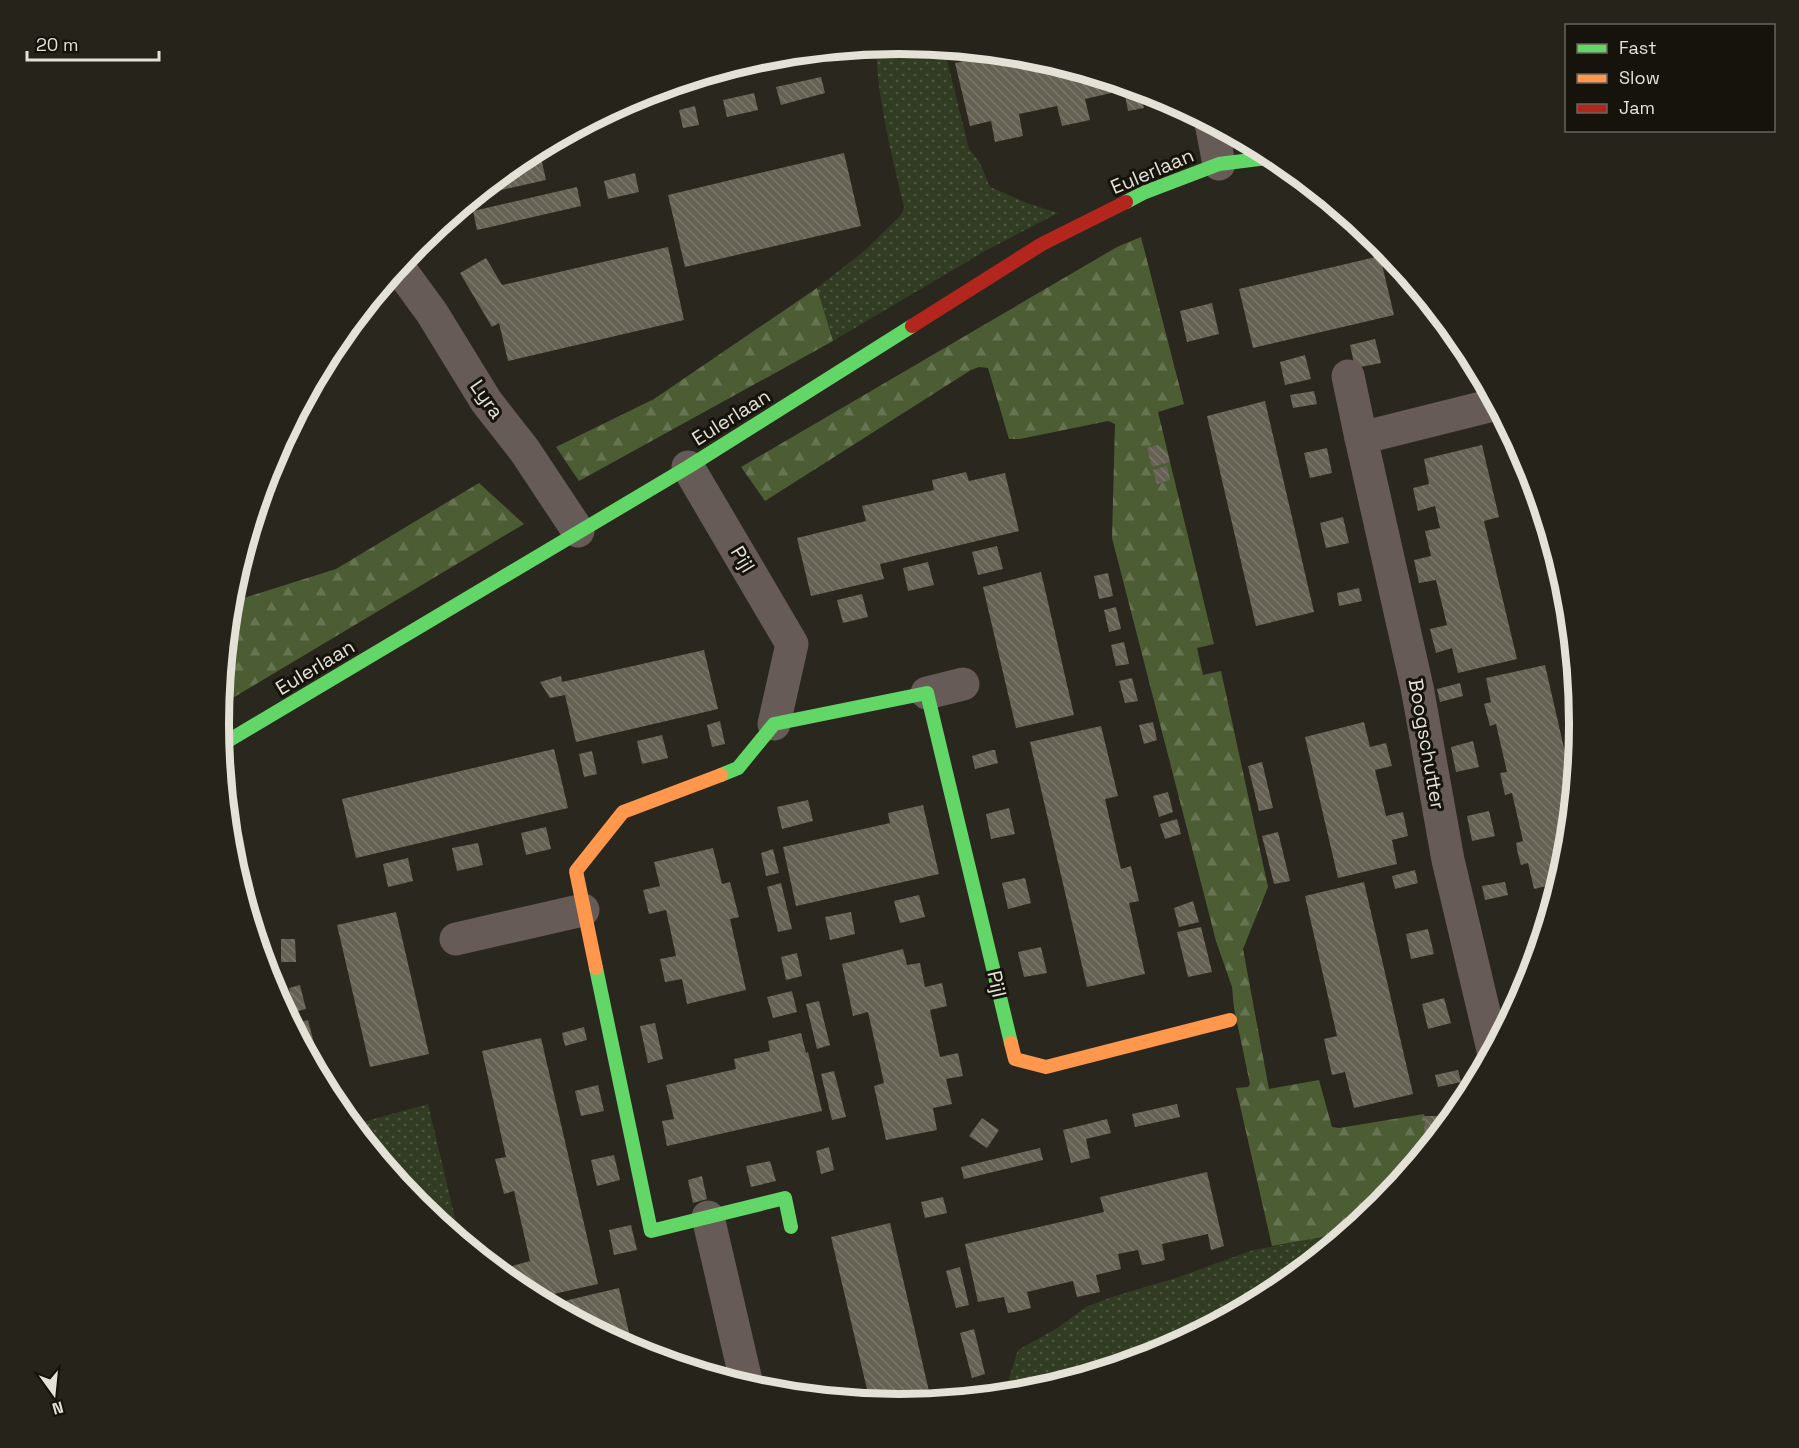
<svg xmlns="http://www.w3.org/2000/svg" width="1799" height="1448" font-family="'Space Grotesk',sans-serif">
<defs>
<pattern id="grass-dots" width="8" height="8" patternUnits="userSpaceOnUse" patternTransform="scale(1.5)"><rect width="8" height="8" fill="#323c23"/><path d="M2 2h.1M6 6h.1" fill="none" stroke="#505842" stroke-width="1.8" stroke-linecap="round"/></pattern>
<pattern id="forest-firs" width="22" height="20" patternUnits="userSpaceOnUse" patternTransform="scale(1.5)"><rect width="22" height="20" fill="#4c5d34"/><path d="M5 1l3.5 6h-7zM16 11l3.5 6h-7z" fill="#667451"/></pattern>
<pattern id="building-back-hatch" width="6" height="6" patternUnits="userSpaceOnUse" patternTransform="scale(1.5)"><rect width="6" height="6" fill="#656153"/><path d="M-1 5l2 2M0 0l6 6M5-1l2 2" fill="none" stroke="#7b776b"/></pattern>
</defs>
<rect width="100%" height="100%" fill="#2a271e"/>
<g fill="url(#grass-dots)">
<path d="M900 44 944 48 969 149 979 161 990 187 1027 203 1058 213 985 251 833 341 817 288 863 252 902 214 904 207C892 156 877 99 876 46Z"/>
<path d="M428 1104 460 1239 418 1205 352 1125Z"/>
<path d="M1346 1233 1277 1290 1204 1329 1186 1336 1142 1358 1032 1391 1004 1394 1018 1350 1056 1329 1086 1307 1109 1298 1179 1277 1253 1250Z"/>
</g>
<g fill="url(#forest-firs)">
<path d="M1141 237 1184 404 1158 412 1214 644 1197 648 1203 675 1221 671 1268 887 1243 949 1269 1089 1319 1080 1332 1127 1339 1128 1424 1114 1432 1142 1380 1205 1346 1233 1272 1246 1236 1088 1248 1087 1250 1084 1234 1008 1232 987 1216 941 1112 538 1115 424 1108 421 1020 439H1009L988 368 979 367 971 370 765 501 741 467 1117 247Z"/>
<path d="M817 288 833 341 579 481 556 447 654 399Z"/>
<path d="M479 483 524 524 221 705 231 602 336 569Z"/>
</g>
<g fill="url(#building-back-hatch)">
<path d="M999 53 1033 57 1139 89 1144 108 1128 111 1124 90 1085 99 1090 120 1062 126 1057 106 1019 114 1023 136 995 142 991 121 970 126 955 63Z"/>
<path d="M821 77 825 93 781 105 776 87Z"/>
<path d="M754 93 758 110 727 117 723 100Z"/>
<path d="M695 106 699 125 683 128 679 110Z"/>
<path d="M539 149 546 180 475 196 522 158Z"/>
<path d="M844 153 861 226 685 267 668 195Z"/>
<path d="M635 173 639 192 608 199 604 181Z"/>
<path d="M577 187 581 206 477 230 473 211Z"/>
<path d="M668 247 684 320 508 361 499 323 492 327 460 273 486 258 502 285Z"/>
<path d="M1380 256 1394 315 1253 348 1239 289Z"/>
<path d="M1212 303 1219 334 1187 342 1180 311Z"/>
<path d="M1375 339 1381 363 1355 368 1350 345Z"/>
<path d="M1305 355 1311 379 1285 385 1280 362Z"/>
<path d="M1314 391 1317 404 1293 408 1290 395Z"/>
<path d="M1265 401 1314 612 1256 626 1207 416Z"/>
<path d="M1158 445 1167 452 1170 462 1152 467 1147 448Z"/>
<path d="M1482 445 1499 517 1484 521 1517 659 1458 673 1452 648 1436 653 1430 629 1447 625 1436 580 1419 583 1414 560 1431 556 1425 531 1440 528 1435 506 1418 511 1413 488 1429 484 1424 459Z"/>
<path d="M1327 448 1332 473 1310 478 1304 453Z"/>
<path d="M1167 466 1170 480 1157 484 1153 470Z"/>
<path d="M966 472 969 481 1005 473 1019 531 880 564 884 579 811 596 797 538 866 521 862 506 934 490 932 480Z"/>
<path d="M1343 517 1349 543 1326 548 1320 523Z"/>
<path d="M1550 541H1552L1559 564 1555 565Z"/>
<path d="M997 546 1003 569 978 575 972 552Z"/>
<path d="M928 562 934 585 908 591 903 568Z"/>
<path d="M1041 572 1074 715 1016 728 983 587Z"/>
<path d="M1108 573 1113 596 1099 599 1094 576Z"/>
<path d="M1359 588 1362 601 1339 606 1337 593Z"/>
<path d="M1566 588 1570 622 1569 623 1561 590Z"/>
<path d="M862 594 868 617 843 623 837 600Z"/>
<path d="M1116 607 1121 629 1109 632 1104 610Z"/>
<path d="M1124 642 1129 664 1116 666 1111 645Z"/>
<path d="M704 650 718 709 576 742 565 695 550 698 540 682 561 676 562 682Z"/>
<path d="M1545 665 1569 770 1576 768 1567 857 1559 883 1534 889 1528 863 1521 865 1518 854 1516 843 1523 841 1512 793 1505 795 1500 773 1507 772 1496 724 1490 726 1484 704 1491 702 1486 678Z"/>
<path d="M1132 678 1138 701 1125 703 1119 681Z"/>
<path d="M1460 683 1463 696 1440 702 1437 689Z"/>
<path d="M720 721 725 744 712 747 707 725Z"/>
<path d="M1153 722 1157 740 1144 744 1139 725Z"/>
<path d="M1364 722 1370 747 1386 743 1392 766 1375 770 1386 816 1403 812 1408 836 1392 840 1397 864 1338 878 1305 737Z"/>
<path d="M1101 726 1118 796 1105 799 1121 869 1131 866 1139 901 1129 903 1145 974 1087 987 1030 742Z"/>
<path d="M662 735 668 758 642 764 637 741Z"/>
<path d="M1473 741 1479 767 1456 772 1451 747Z"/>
<path d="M554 749 568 808 356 858 342 799Z"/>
<path d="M992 750H995L998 763 975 769 972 756Z"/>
<path d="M592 751 597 774 584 777 579 754Z"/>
<path d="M1262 762 1273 808 1259 811 1248 766Z"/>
<path d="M1168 792 1173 812 1159 817 1153 796Z"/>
<path d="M808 800 813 821 782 829 777 807Z"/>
<path d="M923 805 939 874 796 906 783 847 890 823 888 813Z"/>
<path d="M1009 808 1015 834 991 839 986 814Z"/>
<path d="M1489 811 1495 836 1472 841 1467 816Z"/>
<path d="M1177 819 1181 834 1165 839 1160 824Z"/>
<path d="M546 827 551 849 526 855 521 833Z"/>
<path d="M1278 832 1290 881 1274 884 1262 836Z"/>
<path d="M478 843 483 865 457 871 452 848Z"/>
<path d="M713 848 722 884 730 882 739 917 730 919 746 990 687 1004 682 979 665 982 660 959 676 956 666 910 649 914 643 890 660 886 654 862Z"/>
<path d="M773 849 779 873 766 876 761 853Z"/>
<path d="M408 858 413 881 388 887 383 864Z"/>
<path d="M1415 870 1418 883 1395 889 1392 876Z"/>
<path d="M1025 878 1031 903 1008 909 1002 883Z"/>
<path d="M1364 882 1413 1094 1354 1108 1345 1072 1332 1075 1324 1039 1337 1036 1305 896Z"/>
<path d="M1505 882 1508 895 1485 900 1482 886Z"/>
<path d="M781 883 792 929 778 932 767 887Z"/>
<path d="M919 895 925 917 900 923 894 901Z"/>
<path d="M1193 901 1199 922 1179 927 1174 908Z"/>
<path d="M396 912 429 1054 370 1067 337 925Z"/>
<path d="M851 912 855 934 830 940 825 917Z"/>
<path d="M1201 927 1212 972 1188 977 1177 932Z"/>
<path d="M1428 929 1434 954 1411 959 1406 934Z"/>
<path d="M281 939H295L296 962H281Z"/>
<path d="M1041 947 1047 973 1024 977 1018 952Z"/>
<path d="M903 949 907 965 920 963 925 987 942 983 947 1006 930 1010 935 1033 940 1057 958 1053 963 1076 946 1079 952 1104 933 1108 937 1130 886 1140 874 1086 884 1083 868 1012 853 1016 842 964Z"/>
<path d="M797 953 802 976 786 980 781 957Z"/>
<path d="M300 985 306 1009 294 1012 289 988Z"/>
<path d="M792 991 797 1012 773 1018 767 997Z"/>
<path d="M1444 998 1451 1023 1428 1029 1422 1004Z"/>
<path d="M819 1001 830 1045 817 1049 806 1004Z"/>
<path d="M308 1020 314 1043 304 1046 297 1023Z"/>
<path d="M655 1023 663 1059 648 1063 640 1026Z"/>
<path d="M584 1027 587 1040 565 1046 562 1033Z"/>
<path d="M801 1033 806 1053 808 1052 822 1111 667 1146 662 1121 674 1119 666 1085 736 1069 734 1059 770 1051 768 1041Z"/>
<path d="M541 1038 598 1284 536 1298 517 1286 512 1266 530 1261 514 1191 504 1194 495 1159 506 1157 482 1051Z"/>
<path d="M317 1056 324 1083H323L310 1058Z"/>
<path d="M1458 1070 1461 1082 1438 1087 1435 1075Z"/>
<path d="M834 1071 846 1117 832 1120 821 1074Z"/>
<path d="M598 1085 604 1111 581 1116 575 1091Z"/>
<path d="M1466 1100 1465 1102 1457 1113 1454 1103Z"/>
<path d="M1177 1104 1180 1117 1135 1127 1132 1114Z"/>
<path d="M1425 1116H1440V1133L1437 1136H1424Z"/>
<path d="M982 1118 999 1130 987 1148 969 1136Z"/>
<path d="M1107 1119 1111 1133 1086 1139 1090 1158 1071 1163 1063 1130Z"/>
<path d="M829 1147 834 1170 821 1174 816 1151Z"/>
<path d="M1040 1148 1043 1160 964 1179 961 1167Z"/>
<path d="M614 1155 620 1180 597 1186 591 1160Z"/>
<path d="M770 1161 776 1181 751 1187 746 1166Z"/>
<path d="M1207 1172 1224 1246 1211 1250 1208 1234 1162 1244 1165 1260 1154 1263 1142 1265 1138 1250 1118 1254 1121 1269 1096 1275 1100 1292 1077 1297 1073 1281 1027 1292 1031 1308 1019 1311 1008 1313 1004 1297 978 1302 965 1244 1104 1212 1100 1197Z"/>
<path d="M702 1176 707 1199 693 1203 688 1180Z"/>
<path d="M943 1197 947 1213 925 1218 921 1202Z"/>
<path d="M890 1223 931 1400 949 1395 950 1400 900 1404 870 1402 831 1237Z"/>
<path d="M631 1225 637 1250 614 1255 609 1230Z"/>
<path d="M960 1267 969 1305 956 1308 946 1271Z"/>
<path d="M619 1288 627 1324 633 1349 562 1311 560 1302Z"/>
<path d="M974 1329 985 1374 972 1378 960 1333Z"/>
</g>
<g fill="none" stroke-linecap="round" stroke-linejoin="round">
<g stroke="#675b58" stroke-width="33">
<path d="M1211 123 1219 164"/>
<path d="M400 265 402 272 432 313 486 401 525 451 578 531"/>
<path d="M1348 376 1361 438"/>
<path d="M688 467 792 644 774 724"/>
<path d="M927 693 963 684"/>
<path d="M456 939 583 910"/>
<path d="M1493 1050 1448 860 1417 687 1361 438 1497 404"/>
<path d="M708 1217 747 1385"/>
</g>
<g stroke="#63d668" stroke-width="14">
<path d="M1126 202 1143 193 1219 164 1275 157"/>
<path d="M221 745 688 467 912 326"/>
<path d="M721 775 738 768 774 724 927 693 1011 1043"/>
<path d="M596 968 651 1231 785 1198 791 1227"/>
</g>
<g stroke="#ff974d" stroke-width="14">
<path d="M596 968 576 871 623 812 721 775"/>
<path d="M1011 1043 1015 1059 1046 1067 1230 1020"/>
</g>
<path stroke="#b3261e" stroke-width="14" d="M912 326 1042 244 1126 202"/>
</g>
<g text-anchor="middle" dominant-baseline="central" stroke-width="6" stroke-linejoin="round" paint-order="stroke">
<g font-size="20" fill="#e4e1d6" stroke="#15130b">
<text transform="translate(1152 171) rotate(-23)">Eulerlaan</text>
<text transform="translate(487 399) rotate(55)">Lyra</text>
<text transform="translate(731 417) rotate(-32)">Eulerlaan</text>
<text transform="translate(743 559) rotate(59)">Pijl</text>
<text transform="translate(315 667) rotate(-31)">Eulerlaan</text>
<text transform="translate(1427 744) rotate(80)">Boogschutter</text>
<text transform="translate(997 984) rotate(77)">Pijl</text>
</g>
</g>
<path d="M0 0H1799V1448H0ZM229 724a670 670 0 1 1 1340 0a670 670 0 1 1-1340 0Z" fill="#26231b" fill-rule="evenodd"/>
<path fill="none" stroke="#e4e1d6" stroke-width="8" d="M229 724a670 670 0 1 1 1340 0a670 670 0 1 1-1340 0Z"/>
<rect x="1565" y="24" width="210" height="108" fill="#15130b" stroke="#68655c" stroke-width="1.5"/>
<rect x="1577" y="44" width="30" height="9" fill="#63d668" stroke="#68655c" stroke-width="1.5"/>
<text x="1619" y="54" font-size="18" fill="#e4e1d6">Fast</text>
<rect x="1577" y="74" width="30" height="9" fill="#ff974d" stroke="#68655c" stroke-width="1.5"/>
<text x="1619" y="84" font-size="18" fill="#e4e1d6">Slow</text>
<rect x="1577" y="104" width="30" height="9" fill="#b3261e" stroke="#68655c" stroke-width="1.5"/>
<text x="1619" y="114" font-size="18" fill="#e4e1d6">Jam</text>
<g transform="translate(54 1394) rotate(165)" stroke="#15130b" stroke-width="4.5" paint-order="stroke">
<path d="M0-4.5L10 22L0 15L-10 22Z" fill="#e4e1d6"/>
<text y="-9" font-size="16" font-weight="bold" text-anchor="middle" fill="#e4e1d6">N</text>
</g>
<path d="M27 51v9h132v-9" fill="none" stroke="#e4e1d6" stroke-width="3"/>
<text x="36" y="51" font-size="18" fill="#e4e1d6" stroke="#15130b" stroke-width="4.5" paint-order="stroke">20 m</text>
</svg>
